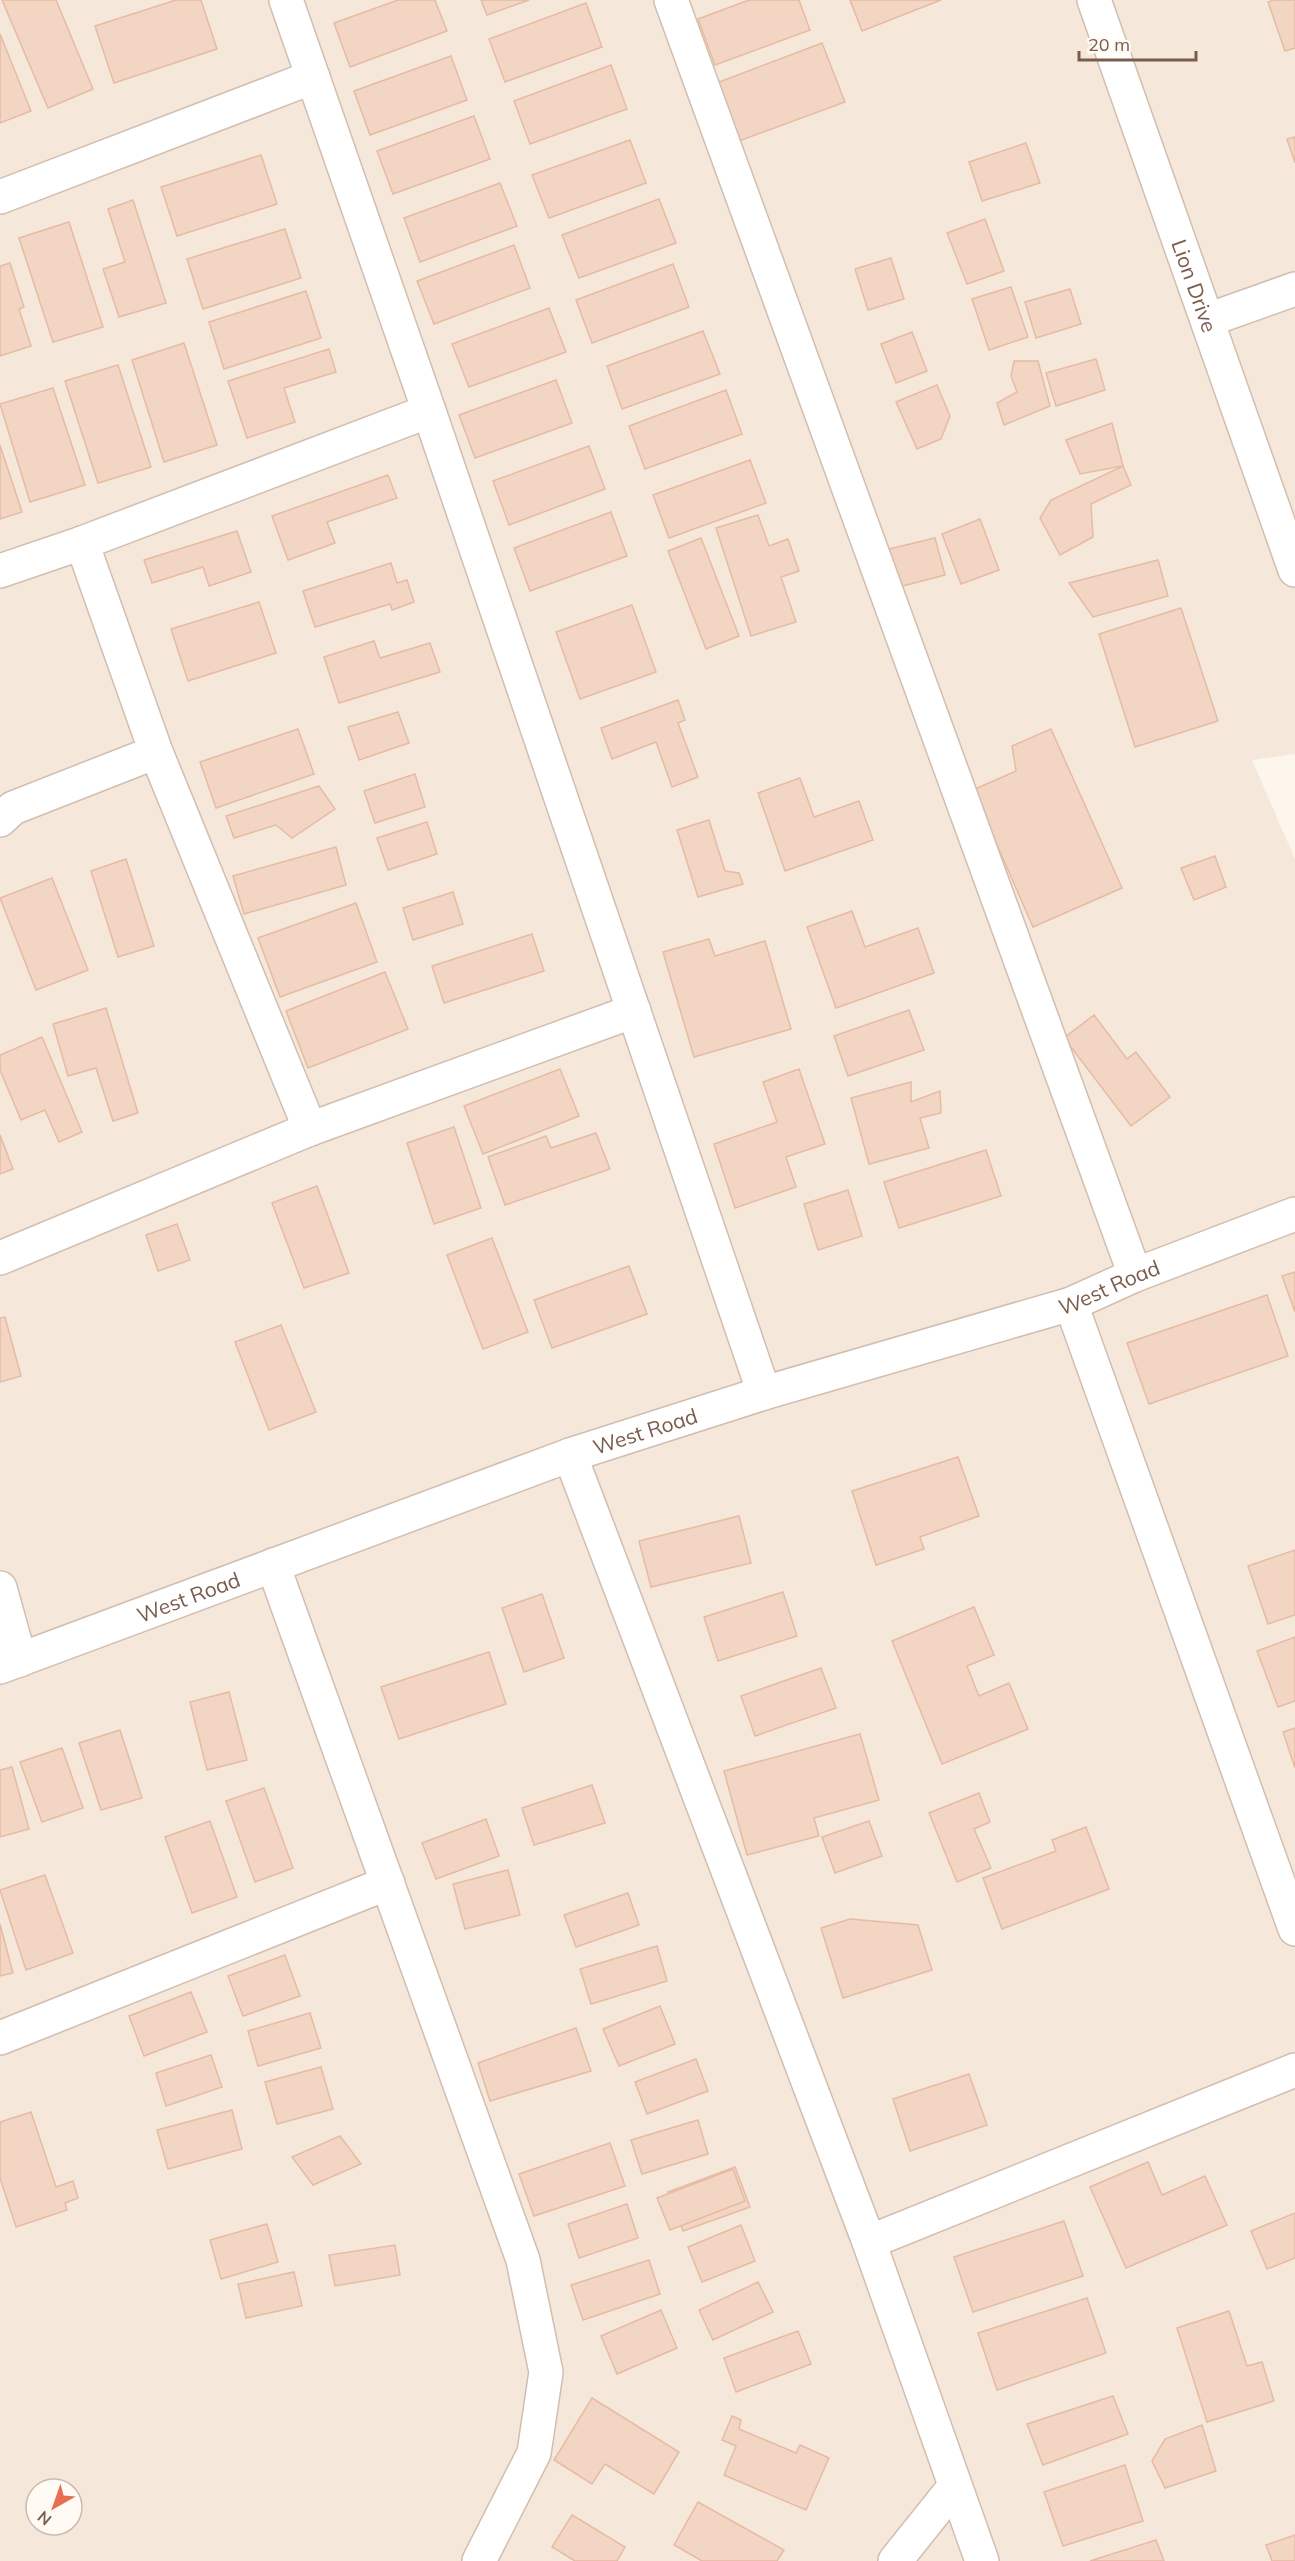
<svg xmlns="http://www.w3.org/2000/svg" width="1295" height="2561" font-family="Mulish,sans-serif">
<rect width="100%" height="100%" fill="#fdf6ec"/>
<path fill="#f5e8da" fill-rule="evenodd" d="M0 0H1295V754L1252 760 1295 859V2561H0ZM36 2489H72V2525H36Z"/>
<g fill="#f3d5c3" stroke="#e6bba3" stroke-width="1.5">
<path d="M2 0H56L93 89 48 108Z"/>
<path d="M176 0H201L217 49 114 83 95 26Z"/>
<path d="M398 0H435L447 31 350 67 334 23Z"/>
<path d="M481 0H529L487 15Z"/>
<path d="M749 0H799L810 30 715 65 698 19Z"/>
<path d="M850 0H941L862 31Z"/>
<path d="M1274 0H1295V48L1285 51 1268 2Z"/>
<path d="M586 3 602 47 505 82 489 39Z"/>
<path d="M0 34 31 111 0 123Z"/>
<path d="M822 43 845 102 736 142 714 84Z"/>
<path d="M451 56 467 100 370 135 354 91Z"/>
<path d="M611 65 627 109 530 144 514 101Z"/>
<path d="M474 116 490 159 393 194 377 151Z"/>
<path d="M1295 137V163L1287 139Z"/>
<path d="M630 140 646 183 549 218 532 175Z"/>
<path d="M1026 143 1040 183 982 201 969 162Z"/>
<path d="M261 155 277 204 177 236 161 187Z"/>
<path d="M500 183 517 226 420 262 404 218Z"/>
<path d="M659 199 676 243 579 278 562 235Z"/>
<path d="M133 200 166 303 119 317 103 269 125 262 108 209Z"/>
<path d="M985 219 1004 271 967 284 947 233Z"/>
<path d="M69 222 103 327 53 342 19 238Z"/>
<path d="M285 229 301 278 203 309 187 259Z"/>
<path d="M514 245 530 288 434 324 417 281Z"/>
<path d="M891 258 904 299 868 310 855 269Z"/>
<path d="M10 263 24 307 19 309 31 346 0 356V266Z"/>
<path d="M673 264 689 307 592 343 576 300Z"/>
<path d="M1011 287 1028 337 989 350 972 299Z"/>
<path d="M1070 289 1081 324 1036 338 1025 302Z"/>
<path d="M306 291 321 338 224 369 209 322Z"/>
<path d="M549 308 566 352 469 387 452 344Z"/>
<path d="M703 331 720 374 622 409 607 366Z"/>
<path d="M912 332 927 371 896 383 881 344Z"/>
<path d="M184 343 217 445 164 462 132 360Z"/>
<path d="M329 349 336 372 284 388 295 422 247 438 228 381Z"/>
<path d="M1096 359 1105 390 1056 406 1046 373Z"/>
<path d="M1014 361H1038L1050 406 1004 425 997 403 1017 392 1011 376Z"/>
<path d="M118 365 151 467 98 483 65 381Z"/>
<path d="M556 380 572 423 475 458 459 415Z"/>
<path d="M937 385 950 416 941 439 917 449 896 402Z"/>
<path d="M53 388 85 485 30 502 0 404Z"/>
<path d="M726 390 742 434 645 469 629 426Z"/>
<path d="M1112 423 1123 466 1080 474 1066 440Z"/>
<path d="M0 445 22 512 0 519Z"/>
<path d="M589 446 605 489 509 525 493 481Z"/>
<path d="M750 460 766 503 669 538 653 495Z"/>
<path d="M1123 466 1131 485 1091 504 1093 537 1060 555 1040 518 1051 500Z"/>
<path d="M388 475 397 498 327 522 335 543 288 560 272 516Z"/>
<path d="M611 512 627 556 530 591 514 548Z"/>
<path d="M758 515 769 546 788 539 799 571 781 577 796 622 751 636 716 528Z"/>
<path d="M980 519 999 570 961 584 942 534Z"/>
<path d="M237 531 251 572 209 586 203 567 152 583 144 560Z"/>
<path d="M701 538 739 636 706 649 668 551Z"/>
<path d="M935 538 945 575 899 587 889 549Z"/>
<path d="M1158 560 1168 596 1093 617 1069 583Z"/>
<path d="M391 563 397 583 407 580 414 602 392 610 390 604 315 627 303 591Z"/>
<path d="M259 602 276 653 188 681 171 629Z"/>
<path d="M632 605 656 672 580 699 556 632Z"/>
<path d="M1181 608 1218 721 1135 747 1099 634Z"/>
<path d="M374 641 380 658 430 643 440 672 339 703 324 657Z"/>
<path d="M678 700 685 720 678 723 698 777 672 787 656 742 612 759 601 728Z"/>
<path d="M398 712 409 743 359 760 348 727Z"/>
<path d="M298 729 314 774 216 808 200 762Z"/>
<path d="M1051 729 1122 888 1033 927 973 790 1016 771 1012 746Z"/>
<path d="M415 774 425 807 375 823 364 791Z"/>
<path d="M800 778 814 817 859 801 873 840 785 871 758 793Z"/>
<path d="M319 786 335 809 292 838 276 825 234 838 226 816Z"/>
<path d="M709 820 725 871 739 873 743 884 698 897 677 830Z"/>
<path d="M427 822 437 854 388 870 377 838Z"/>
<path d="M336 847 346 885 244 914 233 876Z"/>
<path d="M1215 856 1226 887 1194 900 1181 868Z"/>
<path d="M126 859 154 946 118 957 91 871Z"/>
<path d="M52 878 88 970 36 990 0 898Z"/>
<path d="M453 892 463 924 413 940 403 908Z"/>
<path d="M356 903 377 962 280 997 258 938Z"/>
<path d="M852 911 865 947 918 928 934 973 836 1008 807 927Z"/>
<path d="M532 934 544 971 444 1003 432 966Z"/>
<path d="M709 939 715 956 765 941 791 1029 694 1057 663 952Z"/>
<path d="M385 972 408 1029 308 1068 286 1011Z"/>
<path d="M106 1008 138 1113 113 1121 96 1068 68 1076 53 1024Z"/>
<path d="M909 1010 924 1050 848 1076 834 1036Z"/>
<path d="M1094 1015 1127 1059 1136 1052 1170 1097 1131 1126 1064 1038Z"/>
<path d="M42 1037 82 1132 59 1142 45 1110 21 1120 0 1070V1055Z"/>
<path d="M560 1069 579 1116 483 1154 464 1106Z"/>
<path d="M799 1069 825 1144 786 1157 796 1187 735 1208 714 1144 777 1122 763 1082Z"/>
<path d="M911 1082V1102L940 1091 941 1113 920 1118 929 1148 869 1164 851 1098Z"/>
<path d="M454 1127 481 1208 434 1224 407 1143Z"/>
<path d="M596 1133 610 1169 505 1205 488 1157 546 1136 551 1148Z"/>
<path d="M0 1135 13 1169 0 1174Z"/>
<path d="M986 1150 1001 1196 899 1228 884 1182Z"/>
<path d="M317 1186 349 1273 304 1288 272 1203Z"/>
<path d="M848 1190 862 1236 818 1250 804 1204Z"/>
<path d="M177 1224 190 1260 158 1271 146 1235Z"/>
<path d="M492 1238 528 1332 483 1349 447 1255Z"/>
<path d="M629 1266 647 1314 552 1348 534 1300Z"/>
<path d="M1295 1272V1312L1282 1276Z"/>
<path d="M1267 1295 1288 1356 1149 1404 1127 1343Z"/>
<path d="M5 1317 21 1376 0 1382V1318Z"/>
<path d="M281 1325 316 1412 269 1430 235 1342Z"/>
<path d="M958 1457 979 1516 920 1537 924 1549 876 1565 852 1491Z"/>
<path d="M739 1516 751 1563 651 1587 639 1541Z"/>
<path d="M1295 1550V1615L1268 1624 1248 1566Z"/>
<path d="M783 1592 797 1636 718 1661 704 1617Z"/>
<path d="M542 1594 564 1658 524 1672 502 1608Z"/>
<path d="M974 1607 994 1655 967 1666 979 1696 1009 1683 1028 1729 942 1764 892 1641Z"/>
<path d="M1295 1637V1701L1278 1707 1257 1651Z"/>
<path d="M489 1652 506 1704 399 1739 381 1687Z"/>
<path d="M821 1668 836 1708 755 1736 741 1696Z"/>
<path d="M229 1692 247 1760 207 1770 190 1702Z"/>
<path d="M1295 1728V1768L1283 1732Z"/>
<path d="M120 1730 142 1798 101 1810 79 1743Z"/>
<path d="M860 1734 879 1800 814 1818 819 1836 747 1855 724 1771Z"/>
<path d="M62 1748 83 1808 42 1822 20 1762Z"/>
<path d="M12 1767 29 1829 0 1837V1770Z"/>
<path d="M592 1785 605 1823 534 1845 522 1808Z"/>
<path d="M264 1788 293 1868 255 1882 226 1801Z"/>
<path d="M979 1793 990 1822 974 1829 991 1868 957 1882 929 1813Z"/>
<path d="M486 1819 499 1856 436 1879 422 1843Z"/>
<path d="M210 1821 237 1897 192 1913 165 1837Z"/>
<path d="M869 1821 882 1856 835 1873 822 1837Z"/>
<path d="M1086 1827 1109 1889 1002 1929 983 1878 1056 1851 1052 1840Z"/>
<path d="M508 1870 520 1915 465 1929 453 1884Z"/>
<path d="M45 1875 73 1953 26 1970 0 1890Z"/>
<path d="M628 1893 639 1925 576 1947 564 1915Z"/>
<path d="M850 1919 918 1925 932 1970 843 1998 821 1928Z"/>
<path d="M0 1924 13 1973 0 1976Z"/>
<path d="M657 1946 667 1981 591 2004 580 1969Z"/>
<path d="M285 1955 300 1996 243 2016 228 1976Z"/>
<path d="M191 1992 207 2032 144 2056 129 2016Z"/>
<path d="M660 2006 675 2044 619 2066 603 2029Z"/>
<path d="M310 2013 321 2048 258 2066 248 2031Z"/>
<path d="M576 2028 591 2071 490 2101 478 2063Z"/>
<path d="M211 2055 222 2087 166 2106 156 2073Z"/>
<path d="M696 2059 708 2091 647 2114 635 2082Z"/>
<path d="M321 2067 333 2109 277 2124 265 2082Z"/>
<path d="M969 2074 987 2125 910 2151 893 2099Z"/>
<path d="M232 2110 242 2149 168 2169 157 2130Z"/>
<path d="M31 2112 56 2187 73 2181 78 2198 65 2203 67 2210 16 2227 0 2178V2122Z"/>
<path d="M698 2120 708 2154 642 2174 631 2140Z"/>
<path d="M340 2136 361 2164 313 2185 292 2157Z"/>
<path d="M610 2143 625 2186 534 2216 519 2174Z"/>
<path d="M1148 2162 1162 2195 1205 2176 1227 2225 1126 2268 1090 2187Z"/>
<path d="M735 2167 750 2207 683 2231 668 2192Z"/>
<path d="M733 2169 745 2201 670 2230 657 2198Z"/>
<path d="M627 2204 638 2238 579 2258 568 2224Z"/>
<path d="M1295 2213V2258L1267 2269 1251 2231Z"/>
<path d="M1064 2221 1083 2276 973 2312 954 2257Z"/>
<path d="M267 2224 278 2262 221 2279 210 2240Z"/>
<path d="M741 2225 755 2261 702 2282 688 2247Z"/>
<path d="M395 2245 400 2275 335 2286 329 2255Z"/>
<path d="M649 2260 660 2294 583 2320 571 2285Z"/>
<path d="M294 2272 302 2306 246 2318 238 2284Z"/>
<path d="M758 2282 773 2312 713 2340 699 2310Z"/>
<path d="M1087 2298 1106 2353 997 2390 978 2333Z"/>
<path d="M661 2310 677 2348 617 2374 601 2336Z"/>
<path d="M1229 2311 1247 2366 1262 2362 1274 2401 1207 2422 1177 2328Z"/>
<path d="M798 2331 811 2364 736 2392 724 2358Z"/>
<path d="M1113 2396 1128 2434 1043 2465 1027 2424Z"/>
<path d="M592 2398 679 2452 654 2494 605 2464 592 2484 554 2460Z"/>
<path d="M732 2416 741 2420 739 2429 796 2453 800 2445 829 2458 806 2510 724 2475 736 2446 722 2440Z"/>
<path d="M1202 2425 1216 2471 1165 2488 1152 2461 1165 2439Z"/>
<path d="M1125 2465 1143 2521 1063 2546 1044 2492Z"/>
<path d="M698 2502 784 2550 777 2561H702L674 2545Z"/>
<path d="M572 2515 625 2547 617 2561H575L552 2547Z"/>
<path d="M1295 2535V2561H1272L1266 2545Z"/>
<path d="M1156 2540 1164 2561H1090Z"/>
</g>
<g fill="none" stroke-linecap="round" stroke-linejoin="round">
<defs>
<g id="minor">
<path d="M286 0 429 411 764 1393"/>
<path d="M671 0 1135 1275"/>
<path id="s1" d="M1094 0 1295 570"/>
<path d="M0 197 313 77"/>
<path d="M1208 320 1295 289"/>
<path d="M82 543 156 752 310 1129"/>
<path d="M0 571 82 543 429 411"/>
<path d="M0 820 13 808 156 752"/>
<path d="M0 1258 310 1129 634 1011"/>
<path d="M1071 1304 1295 1929"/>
<path d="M570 1455 869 2242 982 2561"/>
<path d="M273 1565 523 2260 546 2372 534 2453 479 2561"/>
<path d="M0 1588 20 1660"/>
<path id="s2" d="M0 1667 570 1455 764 1393 1071 1304 1135 1275 1295 1214"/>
<path d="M0 2038 388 1883"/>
<path d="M869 2242 1295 2070"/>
<path d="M895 2561 955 2486"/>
</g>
</defs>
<use href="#minor" stroke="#d1beb0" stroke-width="36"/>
<use href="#minor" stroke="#fff" stroke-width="33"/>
</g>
<g text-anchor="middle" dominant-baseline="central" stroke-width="4.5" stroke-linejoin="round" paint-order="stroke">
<g font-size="21" fill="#7a5c4d" stroke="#fffaf3">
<text stroke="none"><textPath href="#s1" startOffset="303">Lion Drive</textPath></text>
<text stroke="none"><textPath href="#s2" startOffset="1173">West Road</textPath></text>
<text stroke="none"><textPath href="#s2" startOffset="687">West Road</textPath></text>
<text stroke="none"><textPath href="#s2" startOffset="201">West Road</textPath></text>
</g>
</g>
<g transform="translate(54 2507) rotate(220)"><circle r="28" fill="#fffaf3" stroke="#cabbb1" stroke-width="1.5"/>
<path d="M0-4.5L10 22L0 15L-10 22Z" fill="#e76f51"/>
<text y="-9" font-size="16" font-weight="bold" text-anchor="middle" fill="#7a5c4d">N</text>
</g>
<path d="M1079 51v9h117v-9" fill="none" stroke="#7a5c4d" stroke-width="3"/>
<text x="1088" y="51" font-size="18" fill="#7a5c4d" stroke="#fffaf3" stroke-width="4.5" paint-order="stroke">20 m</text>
</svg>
